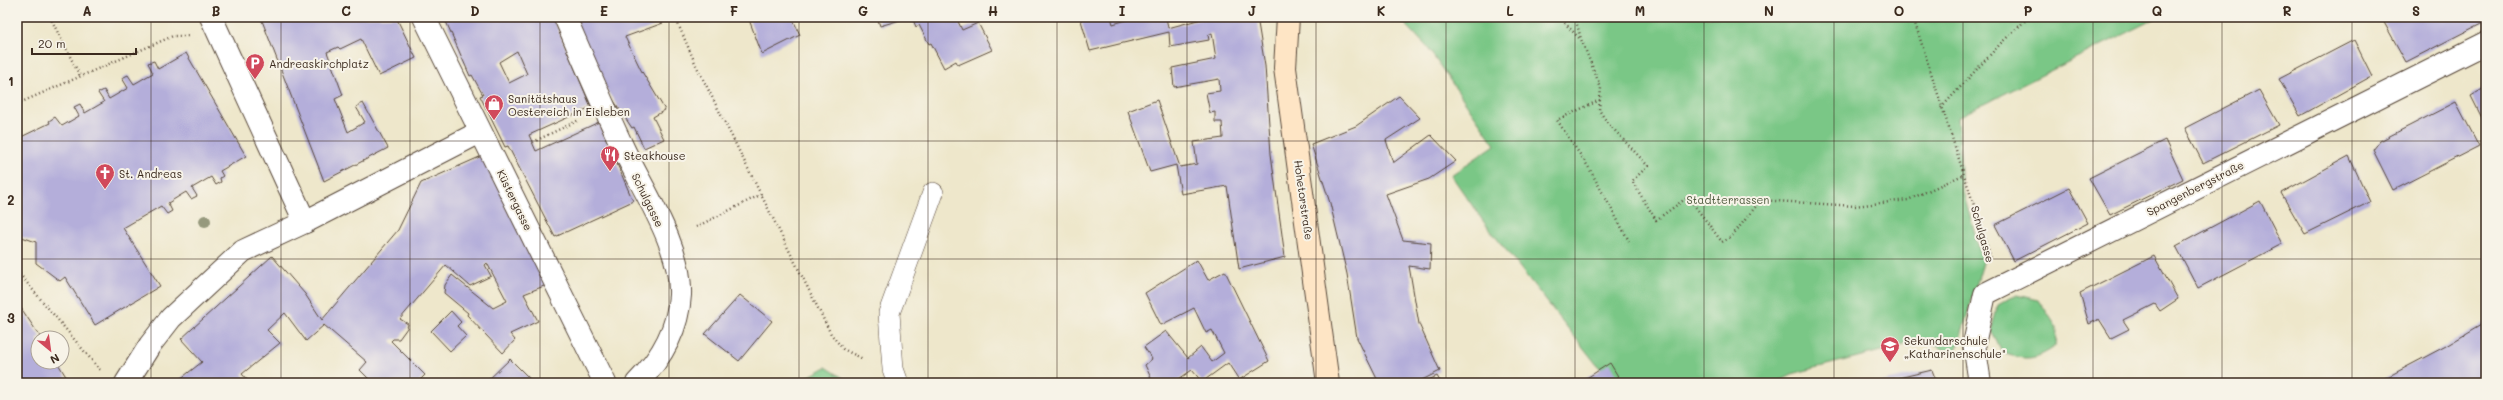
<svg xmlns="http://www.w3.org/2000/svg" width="2503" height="400" font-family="Mali,sans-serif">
<rect width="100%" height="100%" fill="#f7f3e8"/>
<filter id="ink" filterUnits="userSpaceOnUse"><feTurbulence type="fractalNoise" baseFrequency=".025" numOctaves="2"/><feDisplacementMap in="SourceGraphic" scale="8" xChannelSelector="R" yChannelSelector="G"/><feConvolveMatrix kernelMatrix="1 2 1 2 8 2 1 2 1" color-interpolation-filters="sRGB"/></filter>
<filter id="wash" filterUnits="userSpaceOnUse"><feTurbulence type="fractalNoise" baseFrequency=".012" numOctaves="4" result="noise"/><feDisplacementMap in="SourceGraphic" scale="16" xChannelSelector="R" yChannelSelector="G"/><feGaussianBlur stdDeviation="0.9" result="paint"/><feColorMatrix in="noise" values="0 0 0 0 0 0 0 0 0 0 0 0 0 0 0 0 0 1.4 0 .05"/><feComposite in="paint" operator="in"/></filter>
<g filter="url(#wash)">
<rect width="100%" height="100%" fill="#eee7cb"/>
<g fill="#7ac786" stroke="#5a7852">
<path d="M1399 17H2158L1958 117 1962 188 1983 263 1955 355 1923 340 1792 374 1774 383H1616L1597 365 1483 221 1451 175 1495 145 1427 47Z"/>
<path d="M2016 295 2039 300 2057 328 2056 346C2036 360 2026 361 2003 353L1991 331 1998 305Z"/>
<path d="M826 367 851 383H797Z"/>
</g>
<g id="blocks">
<g fill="#b4aeda" fill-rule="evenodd">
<path d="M396 17 416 58 379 76 361 39 340 49 338 47 327 52 343 95 335 99 348 132 365 122 356 107 363 103 388 148 324 181 261 18Z"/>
<path d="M444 17H553L591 107 529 135 536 151 599 122 633 201 555 237 508 146 505 147 480 96 483 95 472 75 470 76ZM517 51 527 74 509 83 499 62Z"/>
<path d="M573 17H661L663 23 625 37 641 70 665 110 653 117 664 139 644 148 634 127 632 128 606 89Z"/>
<path d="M748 17H792L800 35 762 54Z"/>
<path d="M877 17H910L880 26Z"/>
<path d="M912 17H956L962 30 978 23 992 50 958 65 956 61 944 68 931 43 929 44 919 25 916 27Z"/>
<path d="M1080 17H1111L1113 24 1137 17H1166L1168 28 1209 17H1257L1265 66 1271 154 1285 257 1239 269 1227 186 1181 194 1176 165 1150 172 1128 111 1157 100 1180 167 1197 164 1194 142 1223 138 1222 122H1215V112L1210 113 1206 93 1220 91 1219 79 1174 87 1172 68 1216 59 1212 33 1208 35 1209 40 1170 47 1169 32 1090 51Z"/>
<path d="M2381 17H2486V21L2406 62Z"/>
<path d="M2354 40 2372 76 2300 116 2279 79Z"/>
<path d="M186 53 246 156 220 171 223 176 220 178 221 182 216 185 211 177 192 188 197 196 191 199 186 192 168 203 172 211 167 214 161 206 123 228 160 286 95 325 65 277 60 281 36 263V242L19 236 17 238V139L50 123 49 121 55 117 62 126 79 116 74 107 80 104 85 113 104 102 98 93 104 90 109 99 128 88 122 78 128 75 134 84 153 73 148 63 154 61 158 69Z"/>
<path d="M2486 87V126L2471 96Z"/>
<path d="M2259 90 2279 125 2203 163 2185 128Z"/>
<path d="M1399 96 1420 118 1386 140 1393 163 1431 135 1456 161 1429 179 1386 194 1403 240 1431 243 1430 269 1409 266 1419 324 1440 371 1416 383H1379L1357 338 1347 274 1330 203 1311 144 1356 126Z"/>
<path d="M2456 102 2479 146 2393 190 2373 150 2380 141Z"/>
<path d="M2165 140 2183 179 2110 215 2089 178Z"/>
<path d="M484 155 549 284 524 294 538 321 510 334 515 340 503 353 467 315 468 313 444 293 445 285 452 275 493 308 507 301 487 263 485 265 491 276 470 286 446 265 400 319 408 324 407 328 399 339H393L391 341 425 375 417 383H373L360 370 367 362 324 325 306 341 285 313 267 330 280 343 242 374 250 383H175L202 362 181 339 272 256 305 294 322 320 398 230 421 183Z"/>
<path d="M2349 156 2370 202 2305 234 2281 193Z"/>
<path d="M2069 188 2088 223 2014 261 1995 225Z"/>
<path d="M2260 201 2282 244 2198 288 2176 246Z"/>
<path d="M2154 256 2178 299 2160 311 2155 304 2123 320 2129 329 2111 338 2099 319 2089 324 2080 293Z"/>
<path d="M1197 260 1208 280 1225 271 1269 361 1239 380 1228 363 1202 382 1192 370 1173 383H1146L1151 378 1145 365 1152 359 1144 347 1166 331 1188 358 1201 347 1212 362 1224 353 1212 330 1206 333 1194 308 1161 325 1145 293Z"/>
<path d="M740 295 772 321 739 361 705 334Z"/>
<path d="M17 302 41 338H38V362H57L70 383H17Z"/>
<path d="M451 311 461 322 457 326 466 336 450 351 431 331Z"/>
<path d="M2486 322 2485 383H2376L2446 346Z"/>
<path d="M510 359 534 383H485Z"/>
<path d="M1610 363 1622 383H1579Z"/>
<path d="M1932 370 1937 383H1882V382Z"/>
<path d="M1437 376 1441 383H1422Z"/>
</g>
</g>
</g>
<g filter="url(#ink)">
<use href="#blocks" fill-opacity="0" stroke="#564638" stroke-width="1"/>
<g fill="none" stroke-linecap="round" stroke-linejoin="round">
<defs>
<path id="service" d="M898 383 893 369 889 313 933 193"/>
<g id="minor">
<path d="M211 17 305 222"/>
<path d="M424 17 605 383"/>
<path d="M565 17C584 61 603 106 624 150 644 192 682 248 680 295 678 330 661 359 637 383"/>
<path d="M126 383 150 345 171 318 243 251 305 222 480 132"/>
<path d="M1980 383 1974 344 1985 294 2486 43"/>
</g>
<path id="secondary" d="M1288 17 1285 68 1328 383"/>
</defs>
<use href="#service" stroke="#564638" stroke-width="22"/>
<use href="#minor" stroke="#564638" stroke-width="24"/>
<use href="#secondary" stroke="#564638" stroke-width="24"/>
<g stroke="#564638" stroke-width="2.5" stroke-dasharray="1 3" stroke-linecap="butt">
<path d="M50 17 80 76"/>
<path d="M675 17 696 65 831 334 843 349 863 359"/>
<path d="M1559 17 1580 39"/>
<path d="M1575 17 1581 39 1601 88 1599 110 1607 122 1648 166 1632 181 1656 220 1688 197 1722 242 1732 236 1761 200 1854 206 1908 200 1965 174"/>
<path d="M1913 17 1991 258"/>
<path d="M1600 100 1557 120 1589 168 1629 241"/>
<path d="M17 104 173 36H188"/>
<path d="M1941 108 2002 42 2029 17"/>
<path d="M533 142 579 120"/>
<path d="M696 227 762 194"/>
<path d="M17 271 100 370"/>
</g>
<use href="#service" stroke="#fff" stroke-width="21"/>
<use href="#minor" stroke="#fff" stroke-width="22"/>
<use href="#secondary" stroke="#fee5c5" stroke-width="22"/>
</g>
<circle fill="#96997d" cx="205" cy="221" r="6"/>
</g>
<path fill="none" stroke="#3b2a1e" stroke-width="1" stroke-opacity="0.55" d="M151 17V383M281 17V383M410 17V383M540 17V383M669 17V383M799 17V383M928 17V383M1057 17V383M1187 17V383M1316 17V383M1446 17V383M1575 17V383M1704 17V383M1834 17V383M1963 17V383M2093 17V383M2222 17V383M2352 17V383M17 141H2486M17 259H2486"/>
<defs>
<symbol id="parking-pin" viewBox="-11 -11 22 30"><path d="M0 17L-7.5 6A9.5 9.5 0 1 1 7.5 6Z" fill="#d1495b" stroke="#f7f3e8"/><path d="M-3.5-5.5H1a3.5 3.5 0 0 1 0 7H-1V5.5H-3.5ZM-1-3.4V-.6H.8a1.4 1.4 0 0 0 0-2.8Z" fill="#fff"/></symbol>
<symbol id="shop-pin" viewBox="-11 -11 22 30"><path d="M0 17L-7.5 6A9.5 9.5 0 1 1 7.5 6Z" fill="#d1495b" stroke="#f7f3e8"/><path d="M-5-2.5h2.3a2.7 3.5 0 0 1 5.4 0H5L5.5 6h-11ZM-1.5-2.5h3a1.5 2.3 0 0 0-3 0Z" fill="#fff"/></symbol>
<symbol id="restaurant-pin" viewBox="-11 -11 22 30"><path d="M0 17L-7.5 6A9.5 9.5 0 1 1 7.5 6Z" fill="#d1495b" stroke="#f7f3e8"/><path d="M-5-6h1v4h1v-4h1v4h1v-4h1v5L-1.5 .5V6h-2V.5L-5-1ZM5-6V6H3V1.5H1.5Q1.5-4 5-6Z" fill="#fff"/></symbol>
<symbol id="church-pin" viewBox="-11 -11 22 30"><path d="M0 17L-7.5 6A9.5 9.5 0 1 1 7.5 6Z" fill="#d1495b" stroke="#f7f3e8"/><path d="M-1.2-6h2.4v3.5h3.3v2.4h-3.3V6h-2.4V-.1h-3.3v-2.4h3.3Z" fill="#fff"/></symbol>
<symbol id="school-pin" viewBox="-11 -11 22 30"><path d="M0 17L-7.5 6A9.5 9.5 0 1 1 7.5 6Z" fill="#d1495b" stroke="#f7f3e8"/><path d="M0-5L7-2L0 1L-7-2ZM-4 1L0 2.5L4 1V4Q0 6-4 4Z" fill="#fff"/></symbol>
</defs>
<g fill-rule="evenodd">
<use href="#parking-pin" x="244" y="52" width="22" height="30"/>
<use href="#shop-pin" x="483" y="93" width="22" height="30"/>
<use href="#restaurant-pin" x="599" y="144" width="22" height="30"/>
<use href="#church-pin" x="94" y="162" width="22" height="30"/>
<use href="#school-pin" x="1879" y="335" width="22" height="30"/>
</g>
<g text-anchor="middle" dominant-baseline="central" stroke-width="4" stroke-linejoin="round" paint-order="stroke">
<g font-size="11" fill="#3b2a1e" stroke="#f7f3e8" text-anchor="start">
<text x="269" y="63">Andreaskirchplatz</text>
<text x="508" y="98">Sanitätshaus<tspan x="508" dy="13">Oestereich in Eisleben</tspan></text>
<text x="624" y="155">Steakhouse</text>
<text x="119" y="173">St. Andreas</text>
<text x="1904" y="340">Sekundarschule<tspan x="1904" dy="13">„Katharinenschule"</tspan></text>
</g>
<g font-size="11" fill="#3b2a1e" stroke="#f7f3e8">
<text transform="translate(2195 188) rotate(-27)">Spangenbergstraße</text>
<text transform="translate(515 200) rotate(64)">Küstergasse</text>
<text transform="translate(648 200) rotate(64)">Schulgasse</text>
<text transform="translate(1304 200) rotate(82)">Hohetorstraße</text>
<text transform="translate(1983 234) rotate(74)">Schulgasse</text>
</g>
<g font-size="11" fill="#4e593d" stroke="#f7f3e8">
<text x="1728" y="199">Stadtterrassen</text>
</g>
</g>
<rect width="2503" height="400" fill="none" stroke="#f7f3e8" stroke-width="44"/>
<g transform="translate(50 350) rotate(151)"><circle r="19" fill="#f7f3e8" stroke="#aca397"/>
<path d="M0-3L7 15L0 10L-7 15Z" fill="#d1495b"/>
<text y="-6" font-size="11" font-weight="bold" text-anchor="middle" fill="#3b2a1e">N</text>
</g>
<path d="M32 48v6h104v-6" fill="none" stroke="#3b2a1e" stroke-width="2"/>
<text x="38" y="48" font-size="12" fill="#3b2a1e" stroke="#f7f3e8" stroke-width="3" paint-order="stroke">20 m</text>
<rect x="22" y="22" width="2459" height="356" fill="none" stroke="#3b2a1e" stroke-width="1.5"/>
<g font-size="13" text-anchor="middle" font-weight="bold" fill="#3b2a1e">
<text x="87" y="16">A</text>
<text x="216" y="16">B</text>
<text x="346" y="16">C</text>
<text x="475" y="16">D</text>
<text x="604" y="16">E</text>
<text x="734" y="16">F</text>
<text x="863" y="16">G</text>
<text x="993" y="16">H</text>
<text x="1122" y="16">I</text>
<text x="1252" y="16">J</text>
<text x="1381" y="16">K</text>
<text x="1510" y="16">L</text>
<text x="1640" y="16">M</text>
<text x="1769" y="16">N</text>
<text x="1899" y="16">O</text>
<text x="2028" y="16">P</text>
<text x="2157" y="16">Q</text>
<text x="2287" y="16">R</text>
<text x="2416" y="16">S</text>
<text x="11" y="86">1</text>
<text x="11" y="205">2</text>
<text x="11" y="323">3</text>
</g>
</svg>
